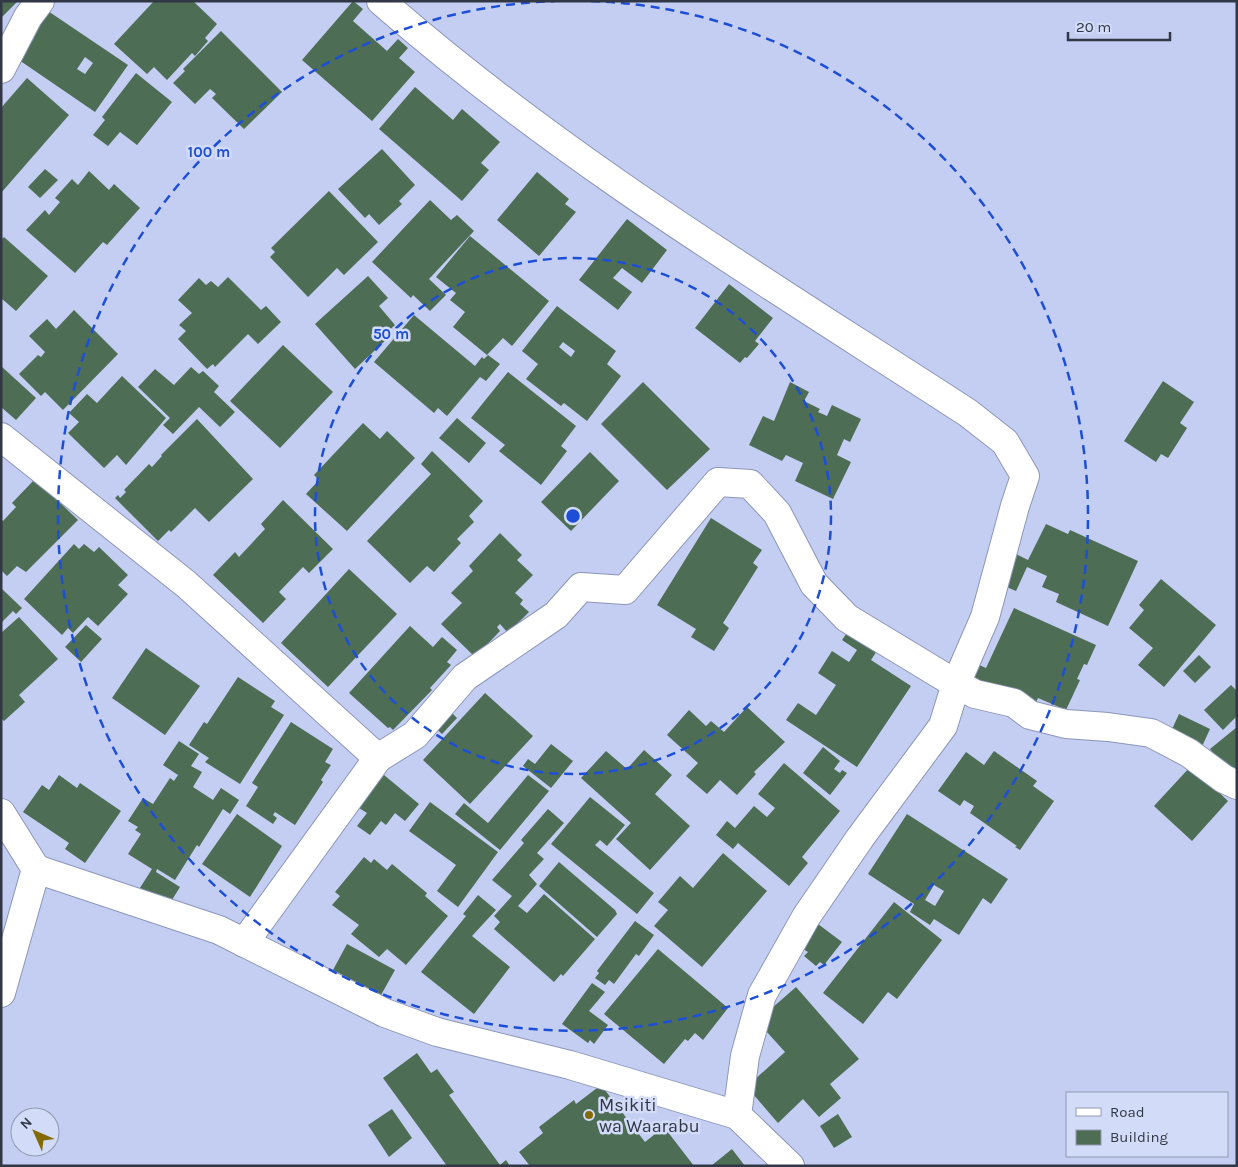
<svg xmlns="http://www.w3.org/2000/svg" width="1238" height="1167" font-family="Karla,sans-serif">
<rect width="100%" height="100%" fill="#c3cef2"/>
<g fill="#4e6d55" fill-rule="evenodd">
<path d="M1 1H18L1 18Z"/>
<path d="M154 1H193L217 24 205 38 208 41 195 56 192 53 167 80 154 67 147 74 114 44Z"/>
<path d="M353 1 363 9 353 21 387 51 398 39 408 48 399 58 415 72 372 121 302 60Z"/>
<path d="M45 9 128 65 95 112 19 60 34 38 28 34ZM85 57 93 63 85 74 77 69Z"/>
<path d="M221 31 282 92 244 129 212 98 216 94 210 89 195 104 173 83 185 71 183 69Z"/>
<path d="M136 73 172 102 137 145 120 132 108 146 93 135 105 120 102 117Z"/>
<path d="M27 78 69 115 1 193V108Z"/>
<path d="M415 87 453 120 462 109 500 142 481 163 489 170 462 201 379 129Z"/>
<path d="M382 149 415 185 399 201 402 204 379 225 369 214 365 218 338 189Z"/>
<path d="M45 169 58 180 40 198 28 187Z"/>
<path d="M89 171 109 190 114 184 140 208 107 245 103 242 75 273 26 230 45 210 49 215 60 202 55 198 72 179 78 185Z"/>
<path d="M537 172 569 199 565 204 576 212 539 256 497 220Z"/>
<path d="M329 191 378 242 344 275 337 268 308 297 270 257 275 252 271 248Z"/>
<path d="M430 200 451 220 457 215 474 231 429 279 446 295 430 311 413 295 411 298 372 262Z"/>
<path d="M627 219 667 250 642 283 622 268 613 278 632 292 618 310 579 280Z"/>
<path d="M470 236 549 301 512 346 503 338 487 355 453 327 465 312 450 300 456 293 436 277Z"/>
<path d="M4 237 48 276 16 311 1 298V240Z"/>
<path d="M368 276 388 298 379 306 395 325 384 335 387 339 355 369 315 324Z"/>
<path d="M228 277 261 310 266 306 281 322 258 344 248 334 215 367 213 364 207 369 178 339 186 331 179 325 192 313 178 300 199 278 206 285 211 281 218 287Z"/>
<path d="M729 284 773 318 755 341 759 344 747 358 745 357 740 363 695 328Z"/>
<path d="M557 306 616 351 607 364 621 376 587 421 564 403 561 406 526 379 538 364 522 351ZM563 342 575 351 571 357 559 347Z"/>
<path d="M74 310 118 354 63 410 45 392 41 396 19 374 38 355 41 357 45 352 29 336 47 319 56 329Z"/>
<path d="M414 315 475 366 482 357 484 359 488 355 500 364 486 381 480 377 447 416 438 408 434 413 374 362Z"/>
<path d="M283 345 333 392 280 448 230 401Z"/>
<path d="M1 366 36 398 16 420 1 407Z"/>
<path d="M191 367 199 374 203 371 219 386 214 392 235 412 220 427 199 407 173 434 163 425 170 418 138 387 155 369 174 385Z"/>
<path d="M508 372 576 426 561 446 567 451 541 485 499 451 505 445 471 418Z"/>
<path d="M122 376 166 418 126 465 117 455 104 468 68 433 79 422 69 413 87 394 97 403Z"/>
<path d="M1163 381 1194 402 1180 423 1187 428 1168 458 1161 454 1156 462 1124 441Z"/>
<path d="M643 382 710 449 667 490 601 424Z"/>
<path d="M790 382 809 392 804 401 820 409 818 412 827 416 832 405 861 419 850 442 844 439 837 455 851 462 833 499 795 481 803 463 786 455 782 461 749 445 763 416 774 421Z"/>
<path d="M457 418 486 443 469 463 439 438Z"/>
<path d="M197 419 253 479 209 522 195 508 171 532 169 530 158 541 115 498 118 495 120 498 126 492 124 490 149 464 152 467 162 456 161 455Z"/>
<path d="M363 423 380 439 387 431 415 458 347 531 306 494 319 480 314 475Z"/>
<path d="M432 451 483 501 469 516 474 522 457 539 461 543 434 572 427 566 410 583 367 541 431 474 421 464Z"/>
<path d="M590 452 619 481 571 531 541 502Z"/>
<path d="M35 479 78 520 26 572 17 566 7 576 1 570V519L3 521 16 507 12 503Z"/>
<path d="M283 500 333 549 309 573 303 567 279 592 286 599 263 623 213 575 235 552 239 557 265 529 261 524Z"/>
<path d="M711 518 762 550 753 563 758 567 723 623 729 628 714 651 691 637 696 629 657 605Z"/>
<path d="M1046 524 1068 534 1070 530 1138 561 1108 626 1056 602 1059 594 1042 587 1047 576 1027 567 1016 591 1002 585 1016 554 1028 560Z"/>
<path d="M500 533 522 555 517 560 533 575 515 593 523 600 520 604 529 612 508 633 500 624 497 627 500 631 475 657 441 624 462 603 451 593 473 571 469 566Z"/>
<path d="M74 544 79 549 84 544 94 552 99 547 128 575 118 585 128 594 98 626 88 617 73 633 68 628 62 635 24 599Z"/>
<path d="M349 569 397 614 328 687 281 643Z"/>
<path d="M1161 579 1216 625 1164 687 1138 665 1153 648 1129 628 1144 610 1139 605Z"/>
<path d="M1 588 22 608 16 614 13 611 1 623Z"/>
<path d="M1014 608 1096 645 1087 665 1084 664 1077 679 1080 680 1066 710 1038 698 1033 709 960 679 968 660 986 668Z"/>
<path d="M19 617 58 659 19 695 25 702 4 721 1 718V633Z"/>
<path d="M853 624 882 643 871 660 911 686 857 767 786 720 798 703 816 715 836 685 818 673 832 651 849 662 857 650 842 640Z"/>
<path d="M86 625 102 639 81 662 65 647Z"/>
<path d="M410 626 433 647 442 637 457 650 447 662 451 665 430 688 432 690 393 730 390 727 388 728 349 693Z"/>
<path d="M146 648 200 686 165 735 112 698Z"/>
<path d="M1199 655 1211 667 1195 683 1183 671Z"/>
<path d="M238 677 275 701 271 707 284 715 240 784 205 762 209 758 189 745 204 722 207 724Z"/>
<path d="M1231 685 1237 691V716L1223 730 1204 710Z"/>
<path d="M485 693 533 736 470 804 423 760Z"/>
<path d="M444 705 457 718 442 734 429 722Z"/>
<path d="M747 707 785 742 754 772 756 774 737 795 720 780 707 794 686 776 698 763 667 735 689 710 706 726 711 721 724 732Z"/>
<path d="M1179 714 1210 729 1199 753 1168 738Z"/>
<path d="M291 722 333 749 325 762 331 765 321 780 323 782 295 825 275 812 273 815 277 818 273 824 246 806 258 787 252 783Z"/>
<path d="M1237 727V776L1233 778 1210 749Z"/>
<path d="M179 741 199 754 191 766 202 772 193 787 213 800 221 788 239 800 230 814 223 809 199 847 197 845 175 880 157 869 156 872 180 887 167 908 138 891 152 869 128 854 141 834 135 830 138 827 128 821 143 798 153 804 170 778 174 781 178 775 163 765Z"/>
<path d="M551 744 573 761 551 788 523 766 528 759 535 764Z"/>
<path d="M823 747 840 761 834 769 840 773 842 770 847 773 830 795 803 773Z"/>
<path d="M644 750 672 775 655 794 690 826 650 870 616 839 631 823 581 778 606 751 627 769Z"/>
<path d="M994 751 1037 781 1033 786 1054 801 1020 850 1015 847 1017 846 970 813 974 806 964 800 960 806 938 791 966 752 984 765Z"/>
<path d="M784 763 840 811 802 857 808 863 789 886 738 843 733 849 716 835 727 821 735 828 754 806 767 817 775 808 758 794Z"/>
<path d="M1191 766 1228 801 1192 841 1154 806Z"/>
<path d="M59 775 77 788 80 783 121 811 85 863 65 849 69 843 23 812 42 785 49 790Z"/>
<path d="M384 775 419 804 405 821 395 813 386 825 381 821 370 835 357 826 367 813 359 808Z"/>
<path d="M528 775 549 791 500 850 455 814 464 803 488 823Z"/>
<path d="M590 797 625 825 607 846 600 840 595 845 654 893 637 914 551 844Z"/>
<path d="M430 802 498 852 458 907 437 891 456 865 409 831Z"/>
<path d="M548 809 564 823 537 853 544 859 529 875 537 884 518 906 527 913 544 894 595 939 563 976 561 974 554 982 494 929 500 922 494 916 512 896 492 880 524 843 521 840Z"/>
<path d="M237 814 282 846 250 897 202 864Z"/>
<path d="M907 814 1008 879 991 904 983 898 959 935 934 919 930 925 910 912 914 904 868 874ZM934 885 944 891 935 906 925 900Z"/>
<path d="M723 853 767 891 702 967 654 926 668 910 658 902 680 876 693 888Z"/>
<path d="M364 857 371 863 374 859 387 870 392 864 427 893 425 896 448 916 406 965 387 949 379 957 351 934 359 925 332 905 340 896 335 892Z"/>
<path d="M559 862 615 910 617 914 597 937 539 886Z"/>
<path d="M478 895 496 910 472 936 510 967 474 1014 421 972 466 916 463 914Z"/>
<path d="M894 902 942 940 897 999 888 992 863 1024 823 993Z"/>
<path d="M635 921 654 935 639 956 636 954 614 984 609 980 605 985 595 978 599 973 597 971Z"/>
<path d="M818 924 842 942 824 965 820 962 816 966 804 956 808 952 800 947Z"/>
<path d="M347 944 395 970 381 995 333 970Z"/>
<path d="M658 949 728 1008 703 1040 695 1033 688 1041 685 1039 664 1064 604 1014Z"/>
<path d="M592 983 605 992 589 1011 608 1025 594 1044 590 1040 588 1043 562 1024Z"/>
<path d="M796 987 859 1059 830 1084 841 1098 819 1117 803 1099 778 1123 753 1094 752 1082 785 1052 757 1021Z"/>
<path d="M417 1053 431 1073 437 1069 454 1092 449 1095 500 1165 506 1160 510 1166H447L383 1078Z"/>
<path d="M601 1085 645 1142 664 1127 694 1166H530L519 1152 543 1133 539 1127 574 1100 576 1104Z"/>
<path d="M392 1109 412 1138 389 1157 368 1125Z"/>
<path d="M838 1114 852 1137 834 1148 820 1126Z"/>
<path d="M732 1149 745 1166H711Z"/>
</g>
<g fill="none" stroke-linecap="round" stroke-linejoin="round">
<defs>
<g id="minor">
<path d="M381 1C561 159 768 283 968 413L1005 442 1025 476 1015 506 985 617 956 684 943 726 860 838 806 917 762 995 745 1056 737 1115 790 1166"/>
<path d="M1 69 28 17 40 1"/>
<path d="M1 437 186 584 378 758 244 943"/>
<path d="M378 758 415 735 465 677 556 615 581 587 625 590 718 482 750 484 777 513 814 584 847 618 956 684 975 694 1014 703 1030 715 1066 724 1108 727 1151 733 1189 753 1224 779 1237 785"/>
<path d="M1 813 36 869 1 993"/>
<path d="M36 869 219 930 385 1013 437 1032 570 1065 737 1115"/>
</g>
</defs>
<use href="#minor" stroke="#8c96b8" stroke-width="30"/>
<use href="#minor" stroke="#fff" stroke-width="28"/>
</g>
<g fill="none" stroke="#1d4ed8" stroke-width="2.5" stroke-dasharray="9 6">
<circle cx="573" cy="516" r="258"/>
<path d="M591 1A515 515 0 1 1 555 1"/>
</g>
<circle fill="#846a05" stroke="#d2dcf8" stroke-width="2" cx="589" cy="1115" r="5"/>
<g text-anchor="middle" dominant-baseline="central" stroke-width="5" stroke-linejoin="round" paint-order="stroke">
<g font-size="18" fill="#323745" stroke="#d2dcf8" text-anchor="start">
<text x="599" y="1105">Msikiti<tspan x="599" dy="21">wa Waarabu</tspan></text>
</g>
</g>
<circle cx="573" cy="516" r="8" fill="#1d4ed8" stroke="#d2dcf8" stroke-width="2.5"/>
<g font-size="15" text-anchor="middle" font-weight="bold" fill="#1d4ed8" stroke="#d2dcf8" stroke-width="5" stroke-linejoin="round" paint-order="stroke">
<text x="209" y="157">100 m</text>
<text x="391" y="339">50 m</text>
</g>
<rect width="1238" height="1167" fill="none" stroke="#323745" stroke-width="5"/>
<rect x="1066" y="1092" width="162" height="65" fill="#d2dcf8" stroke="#929ab0"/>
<rect x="1076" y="1108" width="25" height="8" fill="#ffffff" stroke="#929ab0"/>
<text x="1110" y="1117" font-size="15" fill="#323745">Road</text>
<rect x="1076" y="1130" width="25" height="15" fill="#4e6d55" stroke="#929ab0"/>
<text x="1110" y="1142" font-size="15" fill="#323745">Building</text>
<g transform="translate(35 1132) rotate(315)"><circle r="24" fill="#d2dcf8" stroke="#929ab0"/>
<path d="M0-4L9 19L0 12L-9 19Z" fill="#846a05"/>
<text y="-8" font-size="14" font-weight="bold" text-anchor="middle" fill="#323745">N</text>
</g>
<path d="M1068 32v8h102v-8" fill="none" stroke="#323745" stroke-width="2.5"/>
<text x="1076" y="32" font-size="15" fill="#323745" stroke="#d2dcf8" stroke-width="4" paint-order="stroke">20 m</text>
</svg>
